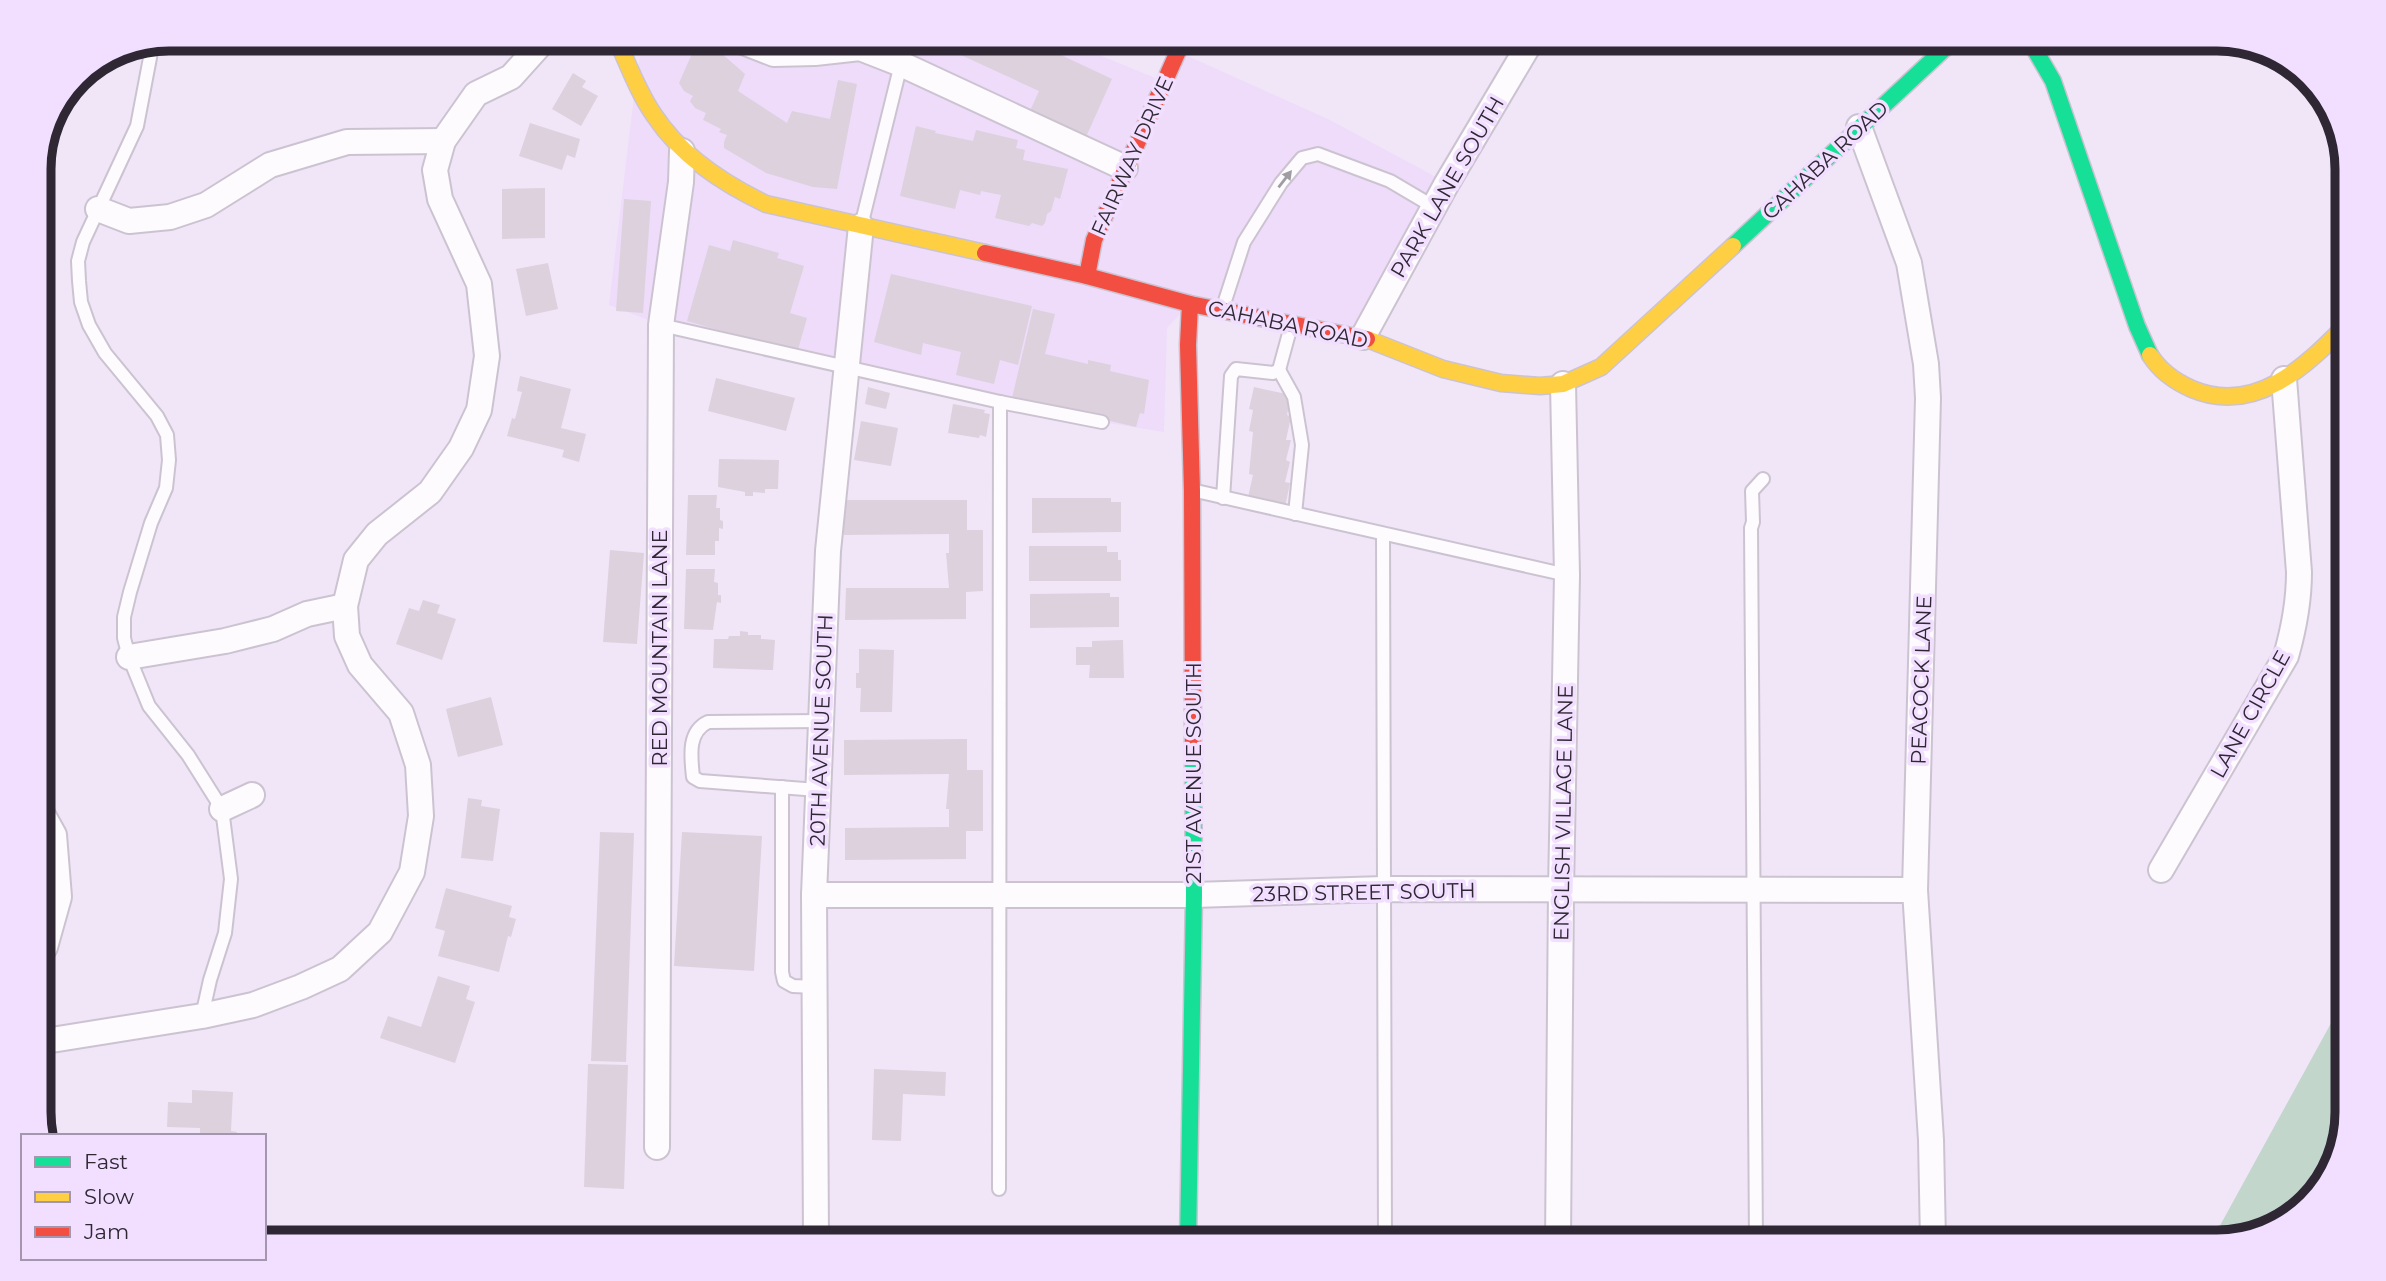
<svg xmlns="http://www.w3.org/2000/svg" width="2386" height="1281" font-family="Montserrat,sans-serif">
<rect width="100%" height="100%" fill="#f1e6f8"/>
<path fill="#eedcfa" d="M846 38 1060 39 1165 82 1179 52 1330 120 1447 183 1363 337 1190 304 1167 328 1164 432 1102 422 661 325 609 305 636 79 643 39H755L781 49Z"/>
<path fill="#c2d6cb" d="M2347 994V1112L2334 1170 2289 1221 2218 1242H2211Z"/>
<g fill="#ddd1dd">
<path d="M699 38H704L745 74 738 91 787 123 792 111 830 119 838 80 857 84 837 189 813 187 766 173 724 148V142L727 135 719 132 721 129 703 120 706 113 695 108 690 101 693 96 684 91 679 83Z"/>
<path d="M924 38H1025L1112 79 1086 137 1029 113 1039 91Z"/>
<path d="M573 73 586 81 582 87 598 96 581 126 552 109Z"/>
<path d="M530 123 580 139 575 158 567 155 562 170 519 156Z"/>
<path d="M916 126 936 131 935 133 973 141 976 130 1018 140 1016 148 1025 150 1023 160 1068 169 1060 199 1055 197 1051 211 1047 214 1045 223 1042 226 1032 223 1029 226 995 218 1001 195 981 191 980 195 960 190 955 209 900 196Z"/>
<path d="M545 188V238L502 239V189Z"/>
<path d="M624 199 651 201 643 313 616 311Z"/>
<path d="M733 240 779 253 777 258 804 266 790 313 807 318 797 353 687 321 709 245 730 251Z"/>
<path d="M548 263 558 309 526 316 516 269Z"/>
<path d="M891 274 1032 306 1018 365 1000 360 994 384 956 375 961 352 923 343 921 355 874 342Z"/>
<path d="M1033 309 1055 314 1045 354 1088 364V360L1111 365 1110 371 1149 380 1144 414 1140 413 1136 427 1012 398Z"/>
<path d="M520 376 571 389 561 428 586 434 579 462 562 457 564 450 507 436 512 418 515 419 522 392 517 391Z"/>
<path d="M716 378 795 398 786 431 708 411Z"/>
<path d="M868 387 890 393 886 409 865 404Z"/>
<path d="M1254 387 1291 395 1287 415 1291 417 1286 440H1291L1286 460 1290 462 1285 482 1290 483 1285 507 1248 497 1253 475 1249 474 1253 432 1249 431 1253 410 1249 409Z"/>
<path d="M953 404 985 410 984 413 990 414 986 437 980 435 979 438 948 433Z"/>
<path d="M861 421 898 428 891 466 854 460Z"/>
<path d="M719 459 779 460 778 489H765V493L753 492V496H745V492L718 487Z"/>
<path d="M688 495H717L716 508H720V520L723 521V529L719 528V541H715V555H686Z"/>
<path d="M1032 498H1111V502H1121V532L1032 533Z"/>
<path d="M844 500H967V530H983V591L966 592V619L845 620 846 588H949L946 553H949V534L844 535Z"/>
<path d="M1029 546H1107V552H1118V560H1121V581H1029Z"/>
<path d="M610 550 644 553 637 644 603 642Z"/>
<path d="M686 569H715L714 582 718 583V595H721V603L717 602 713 630 684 629Z"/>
<path d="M1110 593V597H1119V627L1030 628V594Z"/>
<path d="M423 600 440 605 437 613 456 619 442 660 396 644 409 608 419 611Z"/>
<path d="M740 631 748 632V635H761V639L775 640 773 670 713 668 714 639H728L729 636H740Z"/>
<path d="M1123 640 1124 678H1089L1090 665H1076V647H1092V641Z"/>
<path d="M859 649 894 650 892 712H860L861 688H856V673H859Z"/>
<path d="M491 697 503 745 458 757 446 709Z"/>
<path d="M967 739V770H983V831H966V859L845 860V828L949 827V809H946L949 774 844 775V740Z"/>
<path d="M468 798 482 800 481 806 500 809 493 861 461 858Z"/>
<path d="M600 832 634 833 626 1062 591 1061Z"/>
<path d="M682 832 762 836 754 971 674 966Z"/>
<path d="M446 888 512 906 509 917 516 919 511 937 508 936 499 972 438 956 445 931 435 928Z"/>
<path d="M438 976 470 986 466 999 475 1002 455 1063 380 1038 388 1016 421 1027Z"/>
<path d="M588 1064 628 1065 624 1189 584 1187Z"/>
<path d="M874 1069 946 1072 945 1096 903 1094 901 1141 872 1140Z"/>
<path d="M192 1090 233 1092 231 1131 237 1132V1136H200V1128L167 1127 168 1102 192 1103Z"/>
</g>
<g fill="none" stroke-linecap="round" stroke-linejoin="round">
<defs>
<g id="lane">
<path d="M153 42 137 126 83 242 78 261 79 281 81 302 89 325 105 353 157 416 167 435 169 460 166 488 151 523 130 592 124 617V638L129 657 149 706 188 755 222 809 231 879 225 933 210 980 202 1016"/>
<path d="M862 222 901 64"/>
<path d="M1223 307 1244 242 1281 183 1302 158 1318 154 1390 181 1434 207"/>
<path d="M661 325 1000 402 1102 422"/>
<path d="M1279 370 1294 397 1302 445 1295 514"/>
<path d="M1196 491 1567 575"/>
<path d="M1223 498 1231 376 1236 369 1273 373 1279 370 1291 326"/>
<path d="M1383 534 1385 1242"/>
<path d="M782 787V972L784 981 793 986 815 987"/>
<path d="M818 790 700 781 693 777C691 757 687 732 708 722L821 721"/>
<path d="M999 1189 1000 402"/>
<path d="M1756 1242 1751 528 1753 522 1752 491 1763 479"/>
</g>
<g id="street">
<path d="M733 38 774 54 815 53 860 48 901 64 1125 168"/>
<path d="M1859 127 1909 263 1926 364 1928 398 1915 890 1931 1140 1933 1242"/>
<path d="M98 209 129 221 170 217 206 205 270 165 347 142 443 141"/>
<path d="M1363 337 1447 183 1533 38"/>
<path d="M129 657 225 641 273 629 307 614 345 606"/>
<path d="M39 808 54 835 59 897 45 947 39 956"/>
<path d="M222 809 252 795"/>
<path d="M2161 870 2286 656C2294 628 2299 602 2299 572L2284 379"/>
<path d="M814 895H1194L1384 889 1915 890"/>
<path d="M39 1042 202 1016 253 1005 301 987 340 969 380 932 412 872 421 816 418 765 401 713 360 665 347 636 345 606 356 560 377 534 430 492 461 448 479 410 487 356 479 284 440 199 435 170 443 141 476 94 511 77 538 47 542 38"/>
<path d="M657 1147 661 325 681 182 682 151"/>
<path d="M816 1237 814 895 828 551 861 226"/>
<path d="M1558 1242 1561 890 1567 575 1563 384"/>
</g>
<g id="fast">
<path d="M2024 38 2031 43 2053 81 2137 326 2150 355"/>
<path d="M1733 246 1956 38"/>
<path d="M1188 1242 1194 895 1193 752"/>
</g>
<g id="slow">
<path d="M616 38C628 64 638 92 654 115 681 156 722 183 766 204L985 253"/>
<path d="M1367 339 1443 369 1501 383 1540 386 1563 384 1601 367 1733 246"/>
<path d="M2150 355C2160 371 2176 382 2192 389 2255 416 2306 366 2347 324"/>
</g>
<g id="jam">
<path d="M985 253 1087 276 1190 304 1367 339"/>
<path d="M1087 276 1094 240 1184 38"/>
<path d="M1190 304 1188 345 1192 491 1193 752"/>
</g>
</defs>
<use href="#lane" stroke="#ccc3d1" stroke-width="16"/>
<use href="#street" stroke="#ccc3d1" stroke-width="28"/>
<use href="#fast" stroke="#ccc3d1" stroke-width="19"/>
<use href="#slow" stroke="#ccc3d1" stroke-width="19"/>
<use href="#jam" stroke="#ccc3d1" stroke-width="19"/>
<use href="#lane" stroke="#fdfbfe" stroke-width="12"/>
<use href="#street" stroke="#fdfbfe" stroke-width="24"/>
<use href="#fast" stroke="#16e098" stroke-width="16"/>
<use href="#slow" stroke="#ffcf43" stroke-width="16"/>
<use href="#jam" stroke="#f24e42" stroke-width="16"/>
</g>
<defs><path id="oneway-solid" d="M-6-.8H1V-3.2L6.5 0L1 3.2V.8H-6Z" transform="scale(1.75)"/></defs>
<use fill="#a09ca3" href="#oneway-solid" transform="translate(1285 179) rotate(-52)"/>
<g text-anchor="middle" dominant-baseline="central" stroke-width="7" stroke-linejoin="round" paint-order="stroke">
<g font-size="21" fill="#2f2834" stroke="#f2dfff">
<text transform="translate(1132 156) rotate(-66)">FAIRWAY DRIVE</text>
<text transform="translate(1825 160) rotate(-43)">CAHABA ROAD</text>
<text transform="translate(1447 187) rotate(-60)">PARK LANE SOUTH</text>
<text transform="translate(1288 324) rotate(12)">CAHABA ROAD</text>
<text transform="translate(659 648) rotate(-90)">RED MOUNTAIN LANE</text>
<text transform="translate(1921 680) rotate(-88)">PEACOCK LANE</text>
<text transform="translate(2250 714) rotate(-61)">LANE CIRCLE</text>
<text transform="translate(821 730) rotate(-88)">20TH AVENUE SOUTH</text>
<text transform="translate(1193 773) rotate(-90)">21ST AVENUE SOUTH</text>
<text transform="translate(1563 813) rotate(-89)">ENGLISH VILLAGE LANE</text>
<text transform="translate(1364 892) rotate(-1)">23RD STREET SOUTH</text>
</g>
</g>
<path d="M0 0H2386V1281H0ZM169 51H2217A118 118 0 0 1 2335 169V1112A118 118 0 0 1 2217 1230H169A118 118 0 0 1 51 1112V169A118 118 0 0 1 169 51Z" fill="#f2dfff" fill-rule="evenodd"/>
<path fill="none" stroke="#2f2834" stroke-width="9" d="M169 51H2217A118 118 0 0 1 2335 169V1112A118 118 0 0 1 2217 1230H169A118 118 0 0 1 51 1112V169A118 118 0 0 1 169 51Z"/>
<rect x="21" y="1134" width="245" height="126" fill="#f2dfff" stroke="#a496ae" stroke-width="2"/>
<rect x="35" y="1157" width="35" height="10" fill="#16e098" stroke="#a496ae" stroke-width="2"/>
<text x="84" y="1169" font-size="21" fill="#2f2834">Fast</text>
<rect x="35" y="1192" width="35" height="10" fill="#ffcf43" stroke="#a496ae" stroke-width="2"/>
<text x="84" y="1204" font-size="21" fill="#2f2834">Slow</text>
<rect x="35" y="1227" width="35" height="10" fill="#f24e42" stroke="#a496ae" stroke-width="2"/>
<text x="84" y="1239" font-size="21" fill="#2f2834">Jam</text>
</svg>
